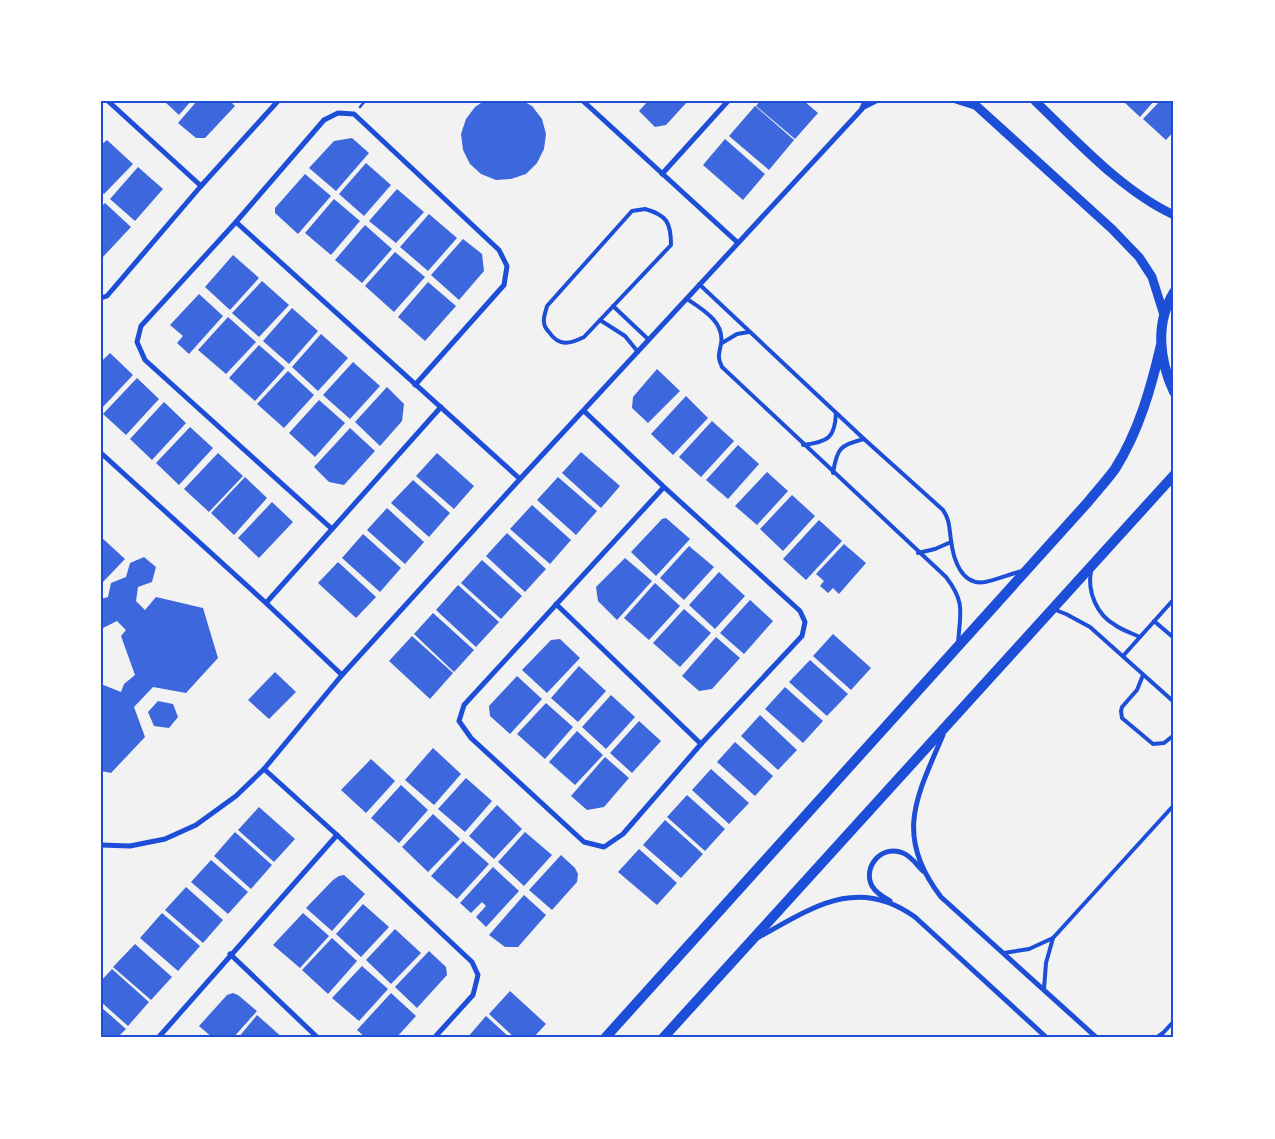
<svg xmlns="http://www.w3.org/2000/svg" width="1275" height="1139" font-family="'PT Sans Narrow',sans-serif">
<rect width="100%" height="100%" fill="#f2f2f2"/>
<g fill="#3d67dc">
<path d="M164 101H191L179 115Z"/>
<path d="M197 101H230L235 106 205 138H196L178 123Z"/>
<path d="M484 101H523L532 106 542 119 546 134 544 149 537 163 526 174 511 179 496 180 481 174 470 164 463 150 461 134 466 119 475 107Z"/>
<path d="M648 101H688L666 125 655 127 639 111Z"/>
<path d="M760 101H804L818 113 795 139 756 106Z"/>
<path d="M1123 101H1154L1140 117Z"/>
<path d="M1160 101H1174V131L1166 140 1143 119Z"/>
<path d="M755 106 794 140 769 170 729 136Z"/>
<path d="M352 138 369 153 336 191 309 168 334 141Z"/>
<path d="M725 139 765 174 743 200 703 165Z"/>
<path d="M107 140 133 164 104 194 101 191V145Z"/>
<path d="M366 163 391 185 364 216 339 194Z"/>
<path d="M138 167 163 189 135 221 110 199Z"/>
<path d="M305 174 331 196 298 234 275 213V208Z"/>
<path d="M397 189 424 212 396 243 369 221Z"/>
<path d="M334 199 360 221 331 255 305 233Z"/>
<path d="M105 203 131 227 101 259V207Z"/>
<path d="M429 214 457 238 428 271 400 247Z"/>
<path d="M365 225 392 249 362 283 335 260Z"/>
<path d="M463 239 482 254 484 271 459 300 431 275Z"/>
<path d="M395 252 425 277 394 312 365 286Z"/>
<path d="M233 255 259 278 230 310 205 287Z"/>
<path d="M262 281 289 305 259 337 232 313Z"/>
<path d="M428 282 456 306 425 341 398 317Z"/>
<path d="M199 294 223 316 189 354 177 343 183 336 170 325Z"/>
<path d="M292 308 318 331 289 364 263 341Z"/>
<path d="M228 317 256 342 226 374 198 350Z"/>
<path d="M321 334 348 358 318 391 292 367Z"/>
<path d="M259 345 285 368 255 401 229 378Z"/>
<path d="M110 353 133 375 101 409V362Z"/>
<path d="M353 362 380 386 350 419 323 395Z"/>
<path d="M657 369 680 391 648 423 632 408 633 397Z"/>
<path d="M288 371 314 395 284 428 257 404Z"/>
<path d="M137 378 159 399 126 435 103 414Z"/>
<path d="M387 387 404 404 402 421 380 446 355 422Z"/>
<path d="M686 396 708 418 673 455 651 434Z"/>
<path d="M319 400 345 423 315 457 289 433Z"/>
<path d="M164 402 186 423 152 460 130 439Z"/>
<path d="M712 421 734 441 701 477 679 457Z"/>
<path d="M190 427 213 448 179 485 156 463Z"/>
<path d="M350 428 375 451 344 485 329 482 314 467Z"/>
<path d="M738 445 759 464 728 499 706 480Z"/>
<path d="M581 452 620 486 601 508 562 473Z"/>
<path d="M218 453 243 476 209 512 184 489Z"/>
<path d="M437 453 474 486 454 509 416 476Z"/>
<path d="M767 472 788 491 757 525 735 506Z"/>
<path d="M245 477 267 498 234 535 211 513Z"/>
<path d="M558 477 597 511 576 535 537 500Z"/>
<path d="M413 480 450 513 429 537 391 503Z"/>
<path d="M792 495 815 516 783 551 760 529Z"/>
<path d="M272 502 293 522 259 558 238 538Z"/>
<path d="M532 505 571 540 550 564 510 529Z"/>
<path d="M387 508 424 542 405 564 367 530Z"/>
<path d="M666 518 690 539 656 576 631 552 662 519Z"/>
<path d="M819 520 842 541 806 580 783 559Z"/>
<path d="M507 533 546 569 525 592 486 556Z"/>
<path d="M363 534 401 568 380 592 342 558Z"/>
<path d="M101 537 125 559 101 584Z"/>
<path d="M844 544 866 563 839 594 833 588 828 593 820 586 824 581 816 574Z"/>
<path d="M689 546 714 567 684 600 660 578Z"/>
<path d="M144 557 156 567 152 582 138 587 136 601 145 610 156 597 203 608 218 658 186 693 153 687 134 707 145 737 111 773 101 771V684L121 692 124 684 135 675 121 636 126 630 117 621 103 628 101 626V599L108 597 111 583 126 577 130 563Z"/>
<path d="M625 558 652 581 617 620 598 601 596 587Z"/>
<path d="M482 560 522 596 501 619 461 583Z"/>
<path d="M338 562 376 597 356 618 318 583Z"/>
<path d="M719 572 745 596 715 629 689 605Z"/>
<path d="M655 583 680 606 649 640 624 618Z"/>
<path d="M458 585 499 622 476 647 436 610Z"/>
<path d="M750 600 773 621 744 654 720 633Z"/>
<path d="M684 609 711 633 680 667 653 643Z"/>
<path d="M433 613 474 650 454 672 414 634Z"/>
<path d="M833 634 871 668 851 690 813 656Z"/>
<path d="M412 636 453 673 430 699 389 661Z"/>
<path d="M716 637 740 658 712 689 699 691 682 676Z"/>
<path d="M560 639 580 658 547 693 522 670 551 640Z"/>
<path d="M810 660 848 694 827 716 789 682Z"/>
<path d="M579 666 606 691 578 722 551 698Z"/>
<path d="M275 672 296 692 269 719 248 700Z"/>
<path d="M517 676 542 699 510 734 490 716 489 706Z"/>
<path d="M785 687 823 721 803 743 765 709Z"/>
<path d="M611 695 635 717 606 749 582 727Z"/>
<path d="M158 701 173 704 178 717 169 728 154 726 148 712Z"/>
<path d="M546 703 573 727 545 759 517 734Z"/>
<path d="M760 715 797 750 778 770 741 736Z"/>
<path d="M639 721 661 741 632 773 610 753Z"/>
<path d="M577 731 603 755 575 785 549 762Z"/>
<path d="M735 742 773 776 755 796 717 762Z"/>
<path d="M433 748 461 774 434 805 405 780Z"/>
<path d="M605 757 629 778 604 807 587 810 571 796Z"/>
<path d="M371 759 395 781 366 813 341 790Z"/>
<path d="M711 769 749 803 729 824 692 790Z"/>
<path d="M466 778 492 801 465 832 438 809Z"/>
<path d="M401 785 428 810 399 843 371 818Z"/>
<path d="M687 795 725 829 705 851 667 817Z"/>
<path d="M497 805 522 829 494 859 469 836Z"/>
<path d="M259 807 295 839 274 862 238 830Z"/>
<path d="M433 814 460 839 428 872 402 847Z"/>
<path d="M665 820 703 854 681 878 643 845Z"/>
<path d="M235 832 272 865 251 889 214 856Z"/>
<path d="M525 832 552 855 524 886 498 862Z"/>
<path d="M463 841 489 864 457 899 431 876Z"/>
<path d="M639 849 677 883 657 905 618 872Z"/>
<path d="M561 855 575 868 578 874 577 882 552 910 529 890Z"/>
<path d="M211 860 248 892 228 914 191 882Z"/>
<path d="M493 867 519 891 486 927 476 917 486 906 482 902 471 913 460 903Z"/>
<path d="M344 875 365 894 332 931 306 908 333 880 339 876Z"/>
<path d="M186 887 223 920 203 943 165 910Z"/>
<path d="M524 895 546 915 518 947H505L489 935Z"/>
<path d="M363 904 389 927 361 957 336 934Z"/>
<path d="M162 913 200 946 178 971 140 938Z"/>
<path d="M303 913 329 936 300 968 273 945Z"/>
<path d="M395 929 421 953 391 984 366 960Z"/>
<path d="M332 938 357 961 328 994 302 970Z"/>
<path d="M135 944 172 977 151 1000 113 967Z"/>
<path d="M429 951 446 967 447 975 417 1008 395 987Z"/>
<path d="M362 966 388 989 359 1021 332 998Z"/>
<path d="M112 969 149 1002 128 1026 101 1002V981Z"/>
<path d="M510 991 546 1024 533 1038H515L489 1014Z"/>
<path d="M233 993 238 995 257 1011 233 1038H213L199 1026 227 995Z"/>
<path d="M391 993 416 1016 396 1038H366L357 1030Z"/>
<path d="M101 1007 126 1029 117 1038H101Z"/>
<path d="M257 1015 283 1038H238Z"/>
<path d="M486 1016 510 1038H467Z"/>
</g>
<g fill="none" stroke-linecap="round" stroke-linejoin="round">
<path stroke="#1d4ed8" stroke-width="2.5" d="M360 107 365 101"/>
<g stroke="#1d4ed8" stroke-width="4">
<path d="M645 209C667 215 671 223 671 245L584 337C570 344 559 347 549 332 546 329 544 326 544 322 543 317 546 311 547 306L632 211Z"/>
<path d="M699 284 864 439 943 510C950 520 949 528 951 540 953 558 961 586 985 582 998 579 1010 574 1022 571"/>
<path d="M687 299C702 309 725 322 721 344 719 354 717 357 722 367L946 577C966 603 960 613 958 644"/>
<path d="M613 306 649 340"/>
<path d="M600 320 625 336 638 352"/>
<path d="M722 343 737 334 749 332"/>
<path d="M803 445C828 442 835 438 836 413"/>
<path d="M833 473C837 448 840 445 864 439"/>
<path d="M918 553 935 549 951 542"/>
<path d="M1091 571C1087 592 1097 615 1115 625 1122 630 1131 633 1140 637"/>
<path d="M1053 609 1066 614 1090 627 1174 702"/>
<path d="M1154 621 1174 638"/>
<path d="M1123 656 1174 599"/>
<path d="M1143 675 1137 690 1122 707 1121 711 1122 718 1153 744 1164 743 1174 735"/>
<path d="M1004 953 1029 949 1053 938 1174 805"/>
<path d="M1044 989 1046 963 1053 938"/>
<path d="M1156 1038 1163 1033 1174 1021"/>
</g>
<g stroke="#1d4ed8" stroke-width="5">
<path d="M108 101 201 186"/>
<path d="M583 101 737 242"/>
<path d="M956 101 975 107"/>
<path d="M862 108 876 101"/>
<path d="M662 174 728 101"/>
<path d="M236 222 520 479"/>
<path d="M101 298 107 296 201 186 278 101"/>
<path d="M584 411 664 487 800 611 805 622 802 636 701 744 623 834 604 847 584 842 471 738 459 721 464 705 664 487"/>
<path d="M101 453 266 603 342 675"/>
<path d="M332 529 145 360 137 342 141 326 236 222 324 120 338 113 354 114 499 250 507 266 504 285 415 385"/>
<path d="M266 603 441 407"/>
<path d="M556 604 701 744"/>
<path d="M943 735C916 798 894 836 941 897L1097 1038"/>
<path d="M264 769 337 835 472 962 478 975 473 995 434 1038"/>
<path d="M101 845 130 846 165 839 196 825 236 796 264 769 342 675 520 479 862 109 865 101"/>
<path d="M890 901C883 897 876 893 872 886 862 867 882 844 903 853 911 856 917 865 923 871"/>
<path d="M759 937C812 908 857 875 915 917L1047 1038"/>
<path d="M230 954 318 1038"/>
<path d="M158 1038 337 835"/>
</g>
<g stroke="#1d4ed8" stroke-width="9">
<path d="M971 101 1112 229 1139 257 1152 277 1164 315"/>
<path d="M1035 101C1077 141 1122 191 1174 215"/>
</g>
<g stroke="#1d4ed8" stroke-width="10">
<path d="M1174 292C1155 323 1159 360 1174 392"/>
<path d="M605 1038 1088 502C1097 491 1107 480 1115 469 1139 431 1151 388 1161 345"/>
<path d="M663 1038 1174 475"/>
</g>
</g>
<rect width="1275" height="1139" fill="none" stroke="#ffffff" stroke-width="205"/>
<rect x="102" y="102" width="1070" height="934" fill="none" stroke="#1d4ed8" stroke-width="2"/>
</svg>
